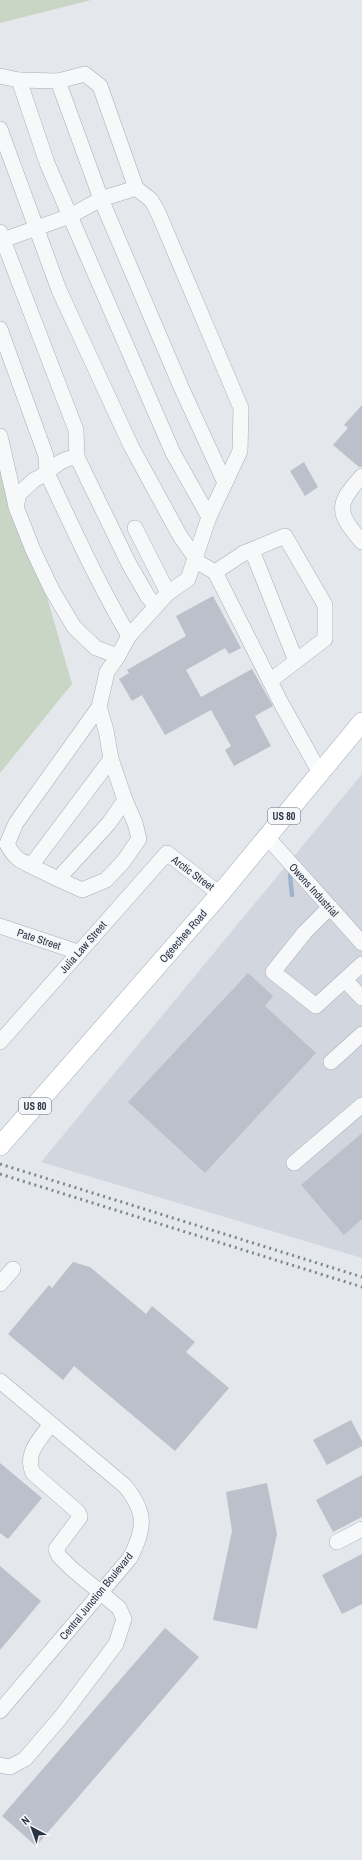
<svg xmlns="http://www.w3.org/2000/svg" width="362" height="1860" font-family="'Archivo Narrow',sans-serif">
<rect width="100%" height="100%" fill="#e4e7ec"/>
<path fill="#d2d6de" d="M362 774V1258L41 1162Z"/>
<g fill="#c9d6c5">
<path d="M0 0H91L0 23Z"/>
<path d="M0 434 72 684 0 773Z"/>
</g>
<g fill="none" stroke-linecap="round" stroke-linejoin="round">
<path stroke="#9fb4cc" stroke-width="4.5" d="M290 875 292 895"/>
</g>
<g fill="#bbc0ca">
<path d="M362 405V467H359L333 445 348 428 344 425Z"/>
<path d="M304 462 318 487 305 496 290 471Z"/>
<path d="M213 596 241 648 229 654 225 648 186 670 201 697 252 669 273 706 255 716 271 746 234 766 225 750 231 746 211 710 165 735 143 697 142 695 132 701 119 679 129 673 127 670 186 636 176 616Z"/>
<path d="M248 973 273 996 265 1006 316 1053 205 1173 128 1102Z"/>
<path d="M362 1133V1219L344 1235 301 1185Z"/>
<path d="M73 1262 90 1267 146 1314 152 1306 195 1342 186 1352 229 1388 175 1451 74 1366 63 1380 8 1334 49 1285 52 1288Z"/>
<path d="M351 1420 362 1441V1446L327 1465 313 1440Z"/>
<path d="M0 1463 42 1498 8 1539 0 1533Z"/>
<path d="M362 1475V1517L333 1532 316 1500Z"/>
<path d="M267 1483 277 1534 257 1629 213 1620 232 1531 226 1492Z"/>
<path d="M362 1554V1604L342 1614 322 1575Z"/>
<path d="M0 1566 41 1601 0 1650Z"/>
<path d="M165 1628 199 1657 36 1846 2 1816Z"/>
</g>
<g fill="none" stroke-linecap="round" stroke-linejoin="round">
<defs>
<g id="minor">
<path d="M0 76 19 80 47 163 70 216 3 240 0 232"/>
<path d="M19 80 58 81 101 199 70 216 173 453 209 517 188 579 168 593 129 636C98 584 73 528 47 473 56 464 64 458 77 457L129 564 148 597 156 606"/>
<path d="M58 81 85 74 100 86 136 188 101 199 181 387 225 483 209 517"/>
<path d="M0 129 59 290 131 446 180 536 199 563 215 572 281 703 320 773"/>
<path d="M136 188 151 200 157 210 241 408 240 451 225 483"/>
<path d="M0 241 3 240 76 430 77 457"/>
<path d="M0 329 46 456 47 473 34 480 19 494 16 507 33 550 52 590 74 627 96 648 118 656 129 636"/>
<path d="M0 436 16 506"/>
<path d="M362 476C335 505 337 513 362 542"/>
<path d="M135 528 168 593"/>
<path d="M244 553 285 536 325 605V639L296 661"/>
<path d="M215 572 244 553H253L296 661 270 681"/>
<path d="M99 707 106 730 111 759 33 863C21 865 12 854 7 844L16 823 99 707 107 672 118 656"/>
<path d="M267 837 362 943"/>
<path d="M27 864 58 879 109 823 125 800 111 759"/>
<path d="M58 879 82 890 106 880 123 862 139 839 135 823 125 800"/>
<path d="M330 907 305 932 273 972 316 1006 362 964"/>
<path d="M0 926 78 952"/>
<path d="M345 980 362 998"/>
<path d="M0 1042 167 853 220 894"/>
<path d="M331 1062 362 1034"/>
<path d="M294 1163 362 1105"/>
<path d="M0 1284 13 1269"/>
<path d="M0 1381 125 1486C147 1513 145 1529 130 1558L0 1711"/>
<path d="M337 1542 362 1529"/>
<path d="M0 1765 10 1767 25 1759 61 1717 116 1644 124 1619 119 1608 72 1569 59 1556 56 1549 80 1517 78 1512 33 1473C24 1454 40 1439 51 1424"/>
</g>
<path id="major" d="M0 1146 220 894 362 722"/>
</defs>
<use href="#minor" stroke="#a9aeb7" stroke-width="16"/>
<use href="#major" stroke="#a3abb8" stroke-width="20"/>
<use href="#minor" stroke="#f7f8fa" stroke-width="15"/>
<use href="#major" stroke="#fff" stroke-width="19"/>
<g stroke="#7d8696" stroke-width="3" stroke-dasharray="2 4" stroke-linecap="butt">
<path d="M0 1164 362 1277"/>
<path d="M0 1174 362 1287"/>
</g>
</g>
<g text-anchor="middle" dominant-baseline="central" stroke-width="3" stroke-linejoin="round" paint-order="stroke">
<g fill="#f4f6f9" stroke="#676e7b" stroke-width="1">
<rect x="268" y="808" width="32" height="16" rx="3"/>
<rect x="19" y="1098" width="32" height="16" rx="3"/>
</g>
<g font-size="10" font-weight="bold" fill="#2b3445">
<text x="284" y="816">US 80</text>
<text x="35" y="1106">US 80</text>
</g>
<g font-size="11" fill="#2b3445" stroke="#f4f6f9">
<text transform="translate(193 873) rotate(37)">Arctic Street</text>
<text transform="translate(314 890) rotate(48)">Owens Industrial</text>
<text transform="translate(183 936) rotate(-49)">Ogeechee Road</text>
<text transform="translate(39 939) rotate(18)">Pate Street</text>
<text transform="translate(83 947) rotate(-49)">Julia Law Street</text>
<text transform="translate(96 1596) rotate(-51)">Central Junction Boulevard</text>
</g>
</g>
<g transform="translate(32 1828) rotate(319)" stroke="#f4f6f9" stroke-width="3" paint-order="stroke">
<path d="M0-3L7 15L0 10L-7 15Z" fill="#2b3445"/>
<text y="-6" font-size="11" font-weight="bold" text-anchor="middle" fill="#2b3445">N</text>
</g>
</svg>
